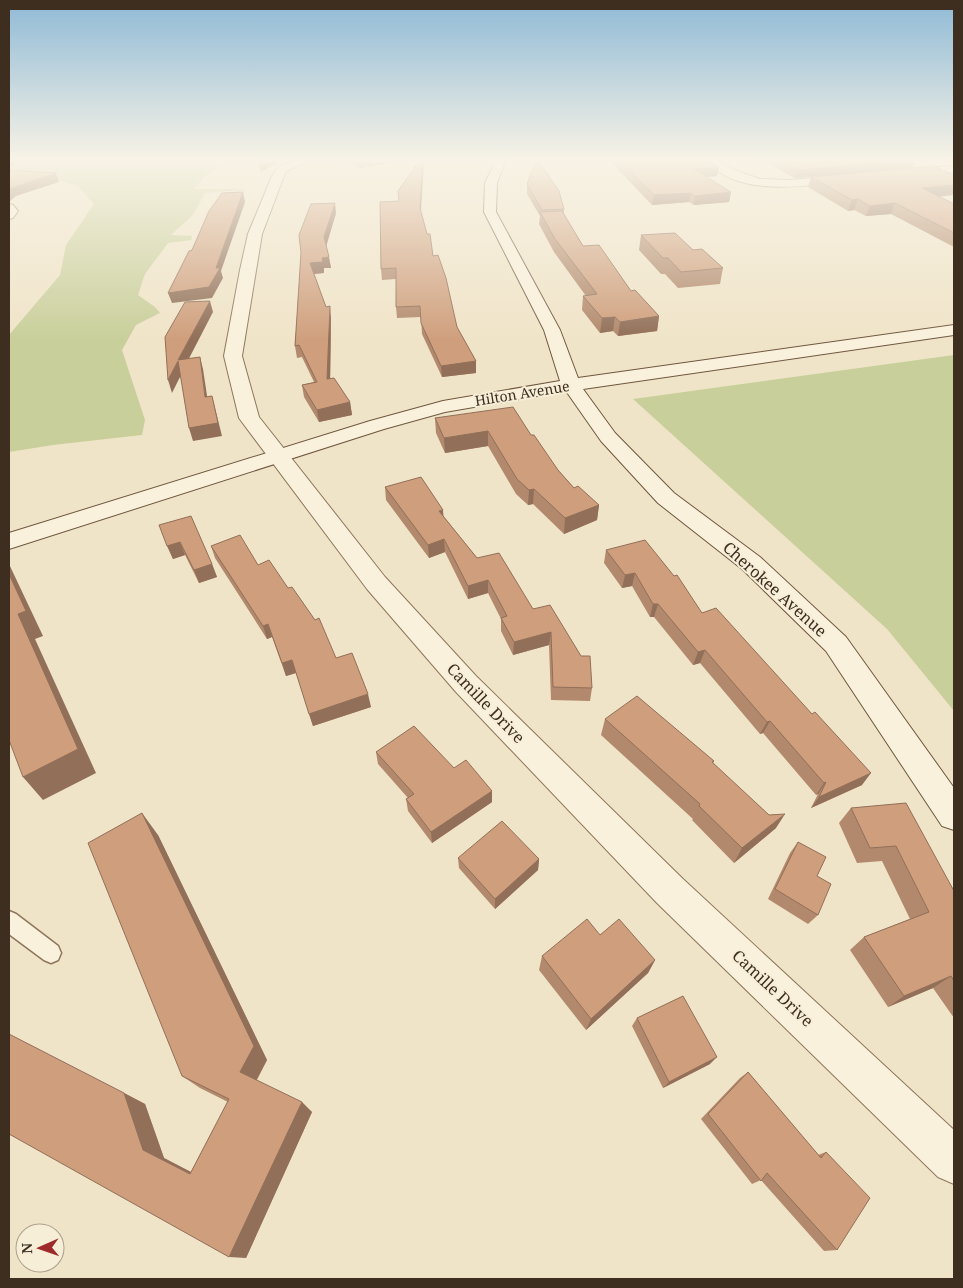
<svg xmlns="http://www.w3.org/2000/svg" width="963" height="1288" font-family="'Noto Serif',serif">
<rect width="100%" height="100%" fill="#f0e4c8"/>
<g fill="#c9cf9b">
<path d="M9 160H232L205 176 194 189H250L205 193 193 215 171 235 192 236 191 240 168 243 145 274 138 295 155 307 160 313 136 325 122 350 145 420 142 435 53 445 9 452V335L60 275 66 245 94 204 78 186 48 177 9 169Z"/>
<path d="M954 355V711L887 629 633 399Z"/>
</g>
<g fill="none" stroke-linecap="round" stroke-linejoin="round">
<defs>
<path id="lane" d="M9 911 16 914 58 946 61 953 58 960 51 963 44 960 9 934Z"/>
<g id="street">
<path d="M297 160H311L286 171 284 176 262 234 242 356 259 417 385 577 476 676 683 879 954 1130V1184L938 1177 657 903 456 692 367 589 239 418 224 356 240 270 248 234 272 176 278 167Z"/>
<path d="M705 160H717L734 170 760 179 790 180 848 175 854 178 848 181C805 186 738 198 705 160Z"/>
<path d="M954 166V172L903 176 897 173 903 170Z"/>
<path d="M9 204 13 205 18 211 13 218 9 219Z"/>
</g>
<path id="secondary" d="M496 160H506L497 183 496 212 560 330 578 378 954 325V335L583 389 615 433 674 493 760 557 846 637 954 788V830L942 826 826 651 742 569 658 503 601 441 566 391 445 412 384 429 9 549V533L370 421 443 401 560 381 544 330 484 212 485 183Z"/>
</defs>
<use href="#lane" stroke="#8d765c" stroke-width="3"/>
<use href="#street" stroke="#8d765c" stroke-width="2"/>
<use href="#secondary" stroke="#6f573f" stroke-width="2"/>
<use href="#lane" fill="#faf1dc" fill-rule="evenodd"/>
<use href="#street" fill="#faf1dc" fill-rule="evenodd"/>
<use href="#secondary" fill="#faf1dc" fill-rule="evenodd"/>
</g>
<g fill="#b2896c">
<path d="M344 160H408L360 168Z"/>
<path d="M609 160H708L717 176 706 177 731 192 729 202 694 205 689 202 652 205Z"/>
<path d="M763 160H915L912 168 939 197 954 204V247L891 214 866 216 854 210 848 211 808 187 811 177 794 178Z"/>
<path d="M424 162 421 211 433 256 457 327 476 373 442 377 422 334 421 317 397 318 396 307V279L382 280 381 269 399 201Z"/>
<path d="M527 184 564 209V214L583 246 631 291 659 316 657 331 618 336 613 331 600 333 582 310 583 296H586L554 252 539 224 540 216 527 194Z"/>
<path d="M336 213 326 245 331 268H324V273L314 274 326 307 331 318 330 379 350 402 352 415 319 422 304 397 302 385 314 382 302 357 297 358 295 346 301 253Z"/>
<path d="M641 235 693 250 723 268 720 284 678 288 665 274H661L639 250Z"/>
<path d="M435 418 531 435 558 470 574 488 599 505 597 520 564 534 533 504 528 505 516 494 488 446 445 453 436 433Z"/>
<path d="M385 487 444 517 477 558 533 609 592 688 590 701 551 700 549 645 513 655 501 631V619L488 593 468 599 445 552 429 558 386 500Z"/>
<path d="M159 525 212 564 217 577 199 583 185 555 173 559Z"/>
<path d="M211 546 258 565 336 658 371 707 313 726 296 673 286 676 272 637 267 639 215 558Z"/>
<path d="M606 550 702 613 862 785 811 808 818 794 816 795 763 733 760 734 700 663 693 665 654 617H650L632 586 622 588 604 563Z"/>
<path d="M605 719 714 761 713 763 776 828 734 863 692 820 693 819 601 735Z"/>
<path d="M376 752 454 768 492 791V802L432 843 408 811 406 799 408 798 378 764Z"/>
<path d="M851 808 954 891V1018L933 988 888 1007 850 950 864 937 910 919 882 861 857 863 839 823Z"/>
<path d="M158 835 267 1060 257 1080 312 1112 246 1258 9 1134 124 1093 145 1104 164 1158 191 1172 228 1102 200 1088 182 1076Z"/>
<path d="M798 842 817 876 818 915 808 924 768 899 790 853Z"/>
<path d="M458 858 539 859 538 870 495 909 459 868Z"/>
<path d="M600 935 655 960 648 973 586 1030 539 970 542 956Z"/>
<path d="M637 1018 710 1064 663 1088 632 1026Z"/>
<path d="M748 1072 818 1155 826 1152 837 1250 824 1251 761 1180 752 1184 701 1119 740 1078Z"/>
</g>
<g fill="#916f58">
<path d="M9 160H19L9 167Z"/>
<path d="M267 160H283L261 172 259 164Z"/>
<path d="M359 160H408L360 168Z"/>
<path d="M423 160H424V162L420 217V208Z"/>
<path d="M915 160 912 168 794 178 797 170Z"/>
<path d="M719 167 717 176 692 178 694 169Z"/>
<path d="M56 173 59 182 16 196 9 202V190L12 188Z"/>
<path d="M954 185V195L918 199 922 188Z"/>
<path d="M243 192 245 202 221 271 223 278 212 298 172 303 168 293 216 268Z"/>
<path d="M731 192 729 202 694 205 695 196Z"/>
<path d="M691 193 689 202 652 205 654 195Z"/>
<path d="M858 199 854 210 848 211 852 200Z"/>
<path d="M335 203 336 213 326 247 324 237Z"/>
<path d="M895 203 891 214 866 216 870 206Z"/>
<path d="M329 257 331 268H324V273L312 274 310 263 322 258Z"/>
<path d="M210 301 213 312 182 372 178 360Z"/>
<path d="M330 306 331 318 330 391 327 379Z"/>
<path d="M659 316 657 331 618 336 620 322Z"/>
<path d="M615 317 613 331 600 333 602 318Z"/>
<path d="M200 357 203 369 209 409 205 397Z"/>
<path d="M178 361 182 373 172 393 168 380Z"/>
<path d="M476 361V373L442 377 441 366Z"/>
<path d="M212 396 222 436 193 441 189 428Z"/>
<path d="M350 402 352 415 319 422 317 410Z"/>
<path d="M488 431V446L445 453 444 438Z"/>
<path d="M534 489 533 504 528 505 529 490Z"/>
<path d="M599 505 597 520 564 534 565 518Z"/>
<path d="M443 510 444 523 439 511Z"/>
<path d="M444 539 445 552 429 558 428 545Z"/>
<path d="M180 542 185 555 173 559 167 546Z"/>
<path d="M9 564 43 636 35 639 96 773 43 800 23 777 18 614 9 574Z"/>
<path d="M212 564 217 577 199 583 194 570Z"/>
<path d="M635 573 632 586 622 588 625 575Z"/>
<path d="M488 580V593L468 599V586Z"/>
<path d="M653 604H658L654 617H650Z"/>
<path d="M268 624 272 637 267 639 263 626Z"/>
<path d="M551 632 549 645 513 655 514 642Z"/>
<path d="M705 650 700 663 693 665 698 652Z"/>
<path d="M292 660 296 673 286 676 282 663Z"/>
<path d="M368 694 371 707 313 726 309 714Z"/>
<path d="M770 721 763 733 760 734 767 722Z"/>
<path d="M871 773 862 785 811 808 819 797Z"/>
<path d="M826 782 818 794 816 795 824 783Z"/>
<path d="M492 791V802L432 843 431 832Z"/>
<path d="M142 813 158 835 267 1060 254 1084 240 1072Z"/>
<path d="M785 814 776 828 734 863 742 848Z"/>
<path d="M539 859 538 870 495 909V899Z"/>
<path d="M655 960 648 973 586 1030 591 1019Z"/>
<path d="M951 976 933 988 888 1007 904 996Z"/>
<path d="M717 1057 710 1064 663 1088 669 1082Z"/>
<path d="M124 1093 145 1104 164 1158 208 1181 190 1174 143 1150Z"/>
<path d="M302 1102 312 1112 246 1258 229 1257Z"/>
</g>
<g fill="#cf9f7d" stroke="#916f58">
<path d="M261 160H267L259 164Z"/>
<path d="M420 160H423L420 208 427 234H430L433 256 438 255 446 278 457 327 476 361 441 366 421 323 420 306 396 307V268L381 269 380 202 399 201 398 191Z"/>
<path d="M536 160H538L559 191 564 209 542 210 527 184Z"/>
<path d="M619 160H708L719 167 694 169 731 192 695 196 691 193 654 195Z"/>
<path d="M779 160H913L797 170Z"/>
<path d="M934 166 954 176V185L922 188 954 204V233L895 203 870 206 858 199 852 200 811 177Z"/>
<path d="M9 170 56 173 12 188 9 190Z"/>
<path d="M243 192 216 268H220L209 287 168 293 189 251 192 250 209 211 222 193Z"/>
<path d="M335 203 324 237 329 257 322 258 323 262 310 263 326 307 330 306 327 379 334 378 350 402 317 410 302 385 317 382 299 345 295 346 301 253 299 235 311 204Z"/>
<path d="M562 211 583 246 599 245 631 291 635 290 659 316 620 322 615 317 602 318 583 296 597 294 555 239 540 212Z"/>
<path d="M675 233 693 250 702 249 723 268 681 272 668 258H663L641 235Z"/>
<path d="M210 301 178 360 200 357 205 397 212 396 218 423 189 428 178 361 168 380 165 337 185 302Z"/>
<path d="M513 407 531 435H534L558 470 574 488 578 486 599 505 565 518 534 489 529 490 517 479 488 431 444 438 435 418Z"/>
<path d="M421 477 443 510 439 511 477 558 499 553 533 609 550 605 581 656H590L592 688 553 687 551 632 514 642 501 618 507 616 488 580 468 586 444 539 428 545 385 487Z"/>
<path d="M191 516 212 564 194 570 180 542 167 546 159 525Z"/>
<path d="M240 535 258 565 269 560 288 588 292 587 315 620 319 618 336 658 352 653 368 694 309 714 292 660 282 663 268 624 263 626 211 546Z"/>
<path d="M645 540 674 576 677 575 702 613 716 608 812 714 815 712 871 773 819 797 826 782 824 783 770 721 767 722 705 650 698 652 658 604H653L635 573 625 575 606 550Z"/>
<path d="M9 574 26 611 18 614 78 749 23 777 9 740Z"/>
<path d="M637 696 714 761 712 762 769 815 785 814 742 848 699 806 700 804 605 719Z"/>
<path d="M414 726 454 768 466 760 492 791 431 832 406 799 414 794 376 752Z"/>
<path d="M906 803 954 891V981L951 976 904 996 864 937 929 912 896 846 870 848 851 808Z"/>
<path d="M142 813 254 1046 240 1072 302 1102 229 1257 9 1134V1034L124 1093 143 1150 190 1174 229 1099 182 1076 88 843Z"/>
<path d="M502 821 539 859 495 899 458 858Z"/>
<path d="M798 842 826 857 817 876 831 884 818 915 775 889Z"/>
<path d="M587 919 600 935 619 919 655 960 591 1019 542 956Z"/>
<path d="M683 996 717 1057 669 1082 637 1018Z"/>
<path d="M748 1072 821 1158 826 1152 870 1198 837 1250 767 1173 761 1181 708 1114Z"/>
</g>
<linearGradient id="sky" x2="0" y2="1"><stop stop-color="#8fbad6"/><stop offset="0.47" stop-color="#f8f3e6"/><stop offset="1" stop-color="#f8f3e6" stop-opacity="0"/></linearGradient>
<rect width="963" height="340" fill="url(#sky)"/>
<g text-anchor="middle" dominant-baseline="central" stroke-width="4" stroke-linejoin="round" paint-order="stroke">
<g font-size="14" fill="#3d2e20" stroke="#f7eed8">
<text transform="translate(522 393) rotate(-9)">Hilton Avenue</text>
</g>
<g font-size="16" fill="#3d2e20" stroke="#f7eed8">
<text transform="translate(775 589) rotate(42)">Cherokee Avenue</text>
<text transform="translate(486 703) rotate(46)">Camille Drive</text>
<text transform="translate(773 988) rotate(43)">Camille Drive</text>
</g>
</g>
<rect width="963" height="1288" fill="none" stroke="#3d2e20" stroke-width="20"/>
<g transform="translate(40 1248) rotate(268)"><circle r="24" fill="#f7eed8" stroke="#ada18e"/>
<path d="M0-4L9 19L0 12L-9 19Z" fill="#9e2a2b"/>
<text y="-8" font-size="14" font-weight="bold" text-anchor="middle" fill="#3d2e20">N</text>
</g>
</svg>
